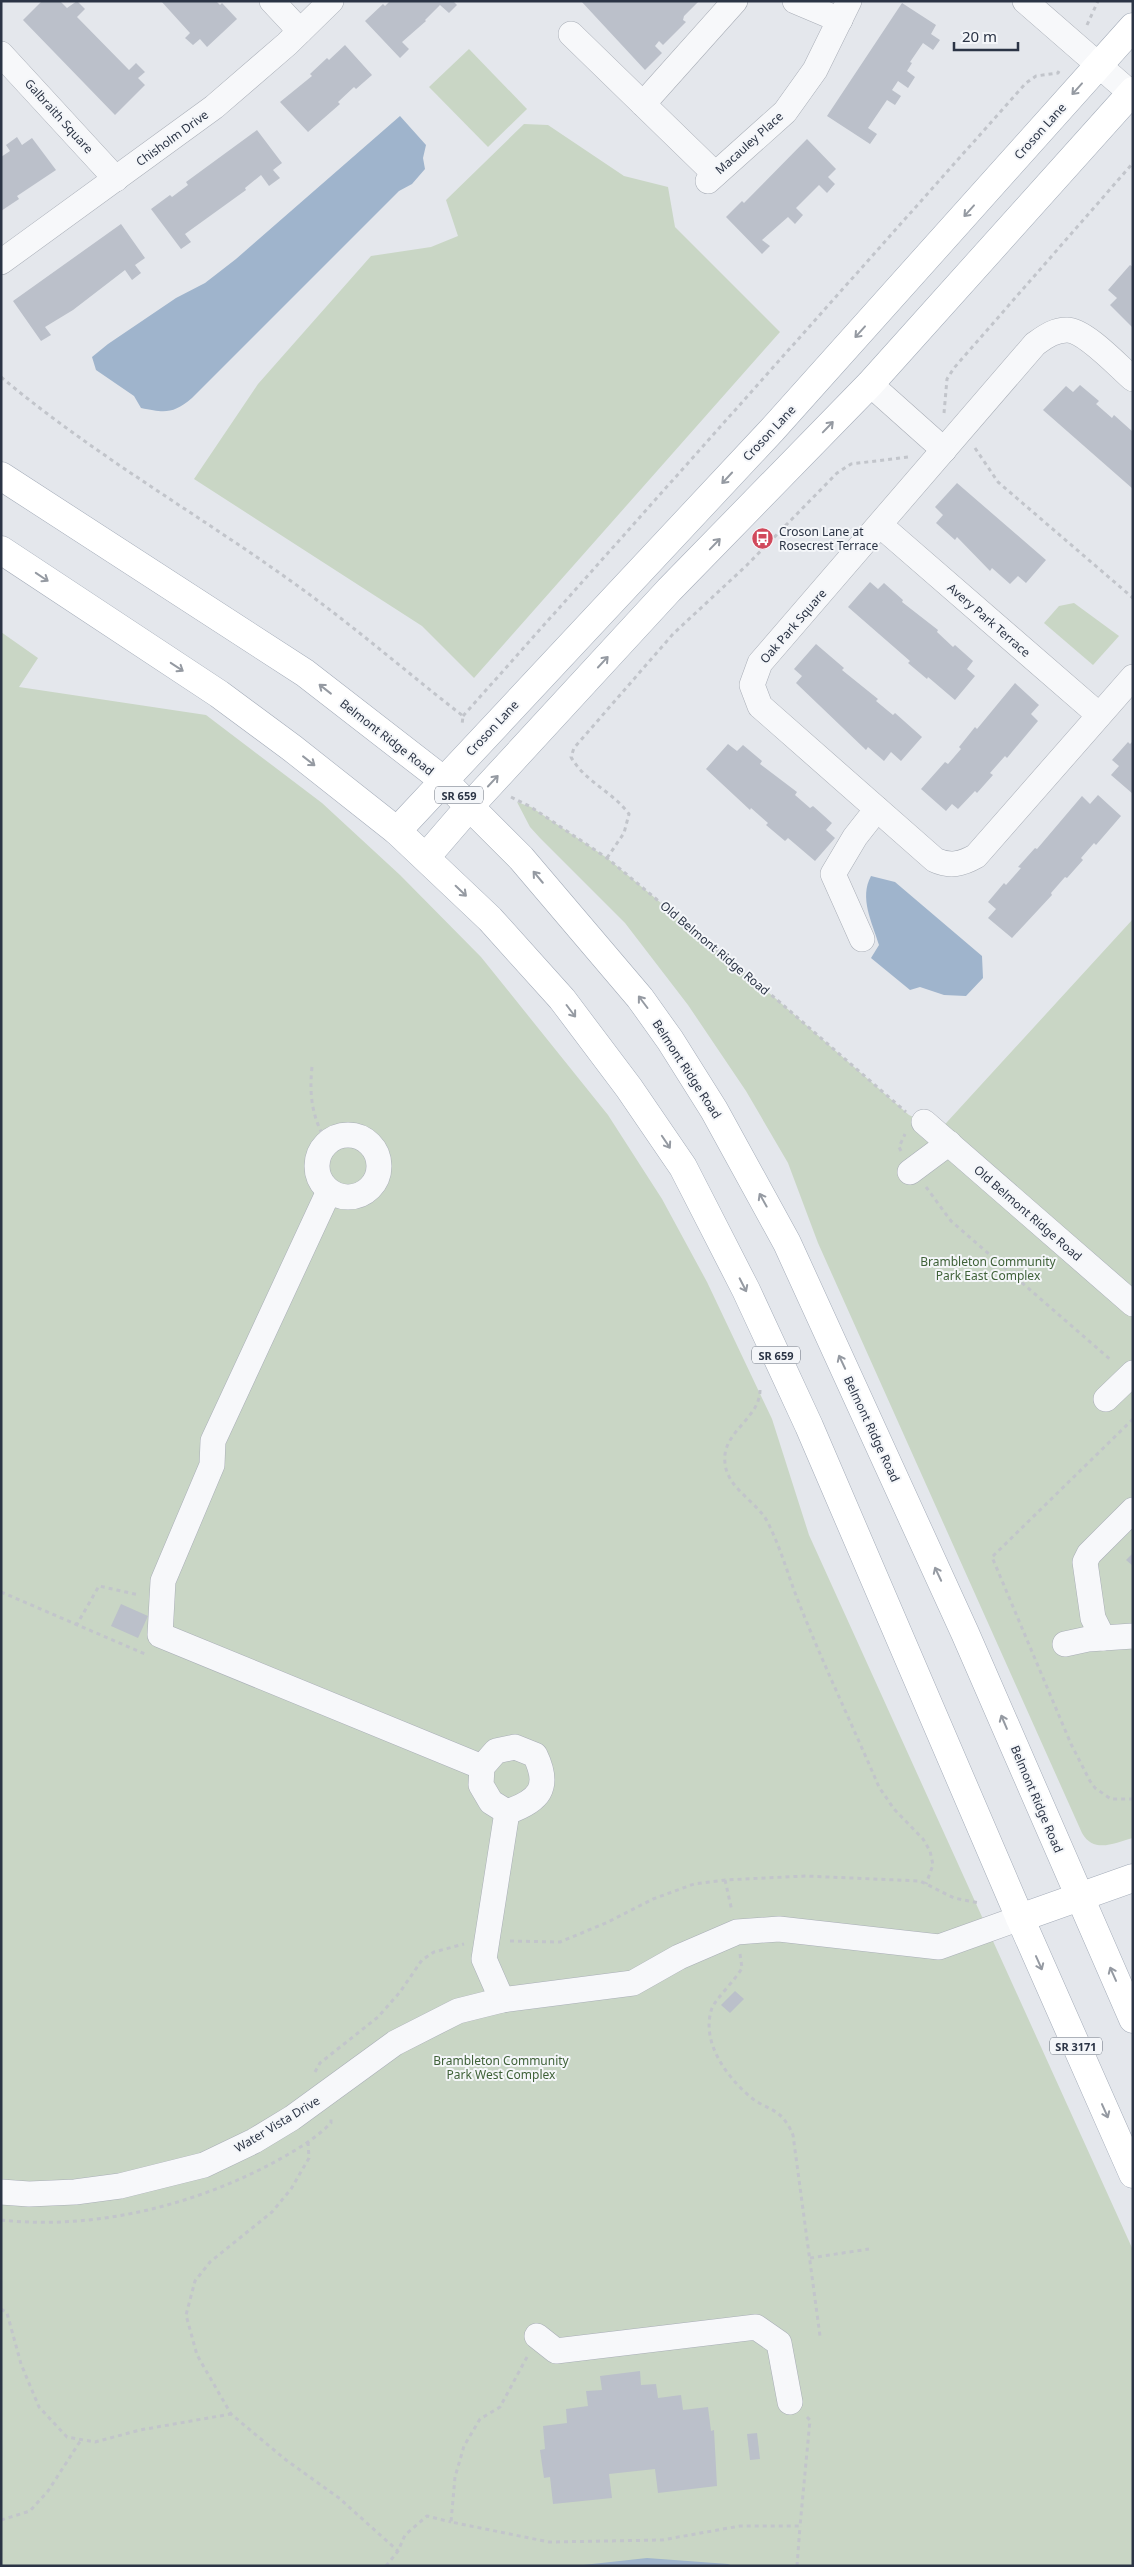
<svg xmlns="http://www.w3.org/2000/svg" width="1134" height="2567" font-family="'Noto Sans',sans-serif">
<rect width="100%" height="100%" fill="#e4e7ec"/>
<g fill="#c9d6c5">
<path d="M469 49 527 109 488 147 429 87Z"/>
<path d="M524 124 548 125 624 176 668 187 675 227 780 332 474 678 422 626 194 479 258 384 371 256 431 247 458 236 446 200Z"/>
<path d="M1074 603 1119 636 1093 665 1044 623 1059 606Z"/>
<path d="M1 632 38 658 19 687 206 715 322 803 400 875 481 957 608 1115 662 1199 707 1282 772 1419 809 1535 1133 2250V2566H1Z"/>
<path d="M517 802 531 807 607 858 775 998 909 1115 924 1122 937 1133 1133 919V1838C1114 1843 1094 1854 1082 1833L818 1243 788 1163 746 1091 688 1005 625 923 540 838 530 827Z"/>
</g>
<g fill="#9fb4cc">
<path d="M400 116 426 145 423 158 425 169 412 184 399 191 192 398C173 414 165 413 141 408L134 396 96 370 92 357 108 344 176 298 205 283 236 259Z"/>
<path d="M871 876 895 882 982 956 983 978 966 996 944 995 920 987 910 990 871 958 879 945C872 922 859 898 871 876Z"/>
<path d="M647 2558 728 2564 733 2566H574Z"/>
</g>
<g fill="#bbc0ca">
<path d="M42 1H60L67 8 77 1 85 9 77 17 129 70 136 63 145 72 138 78 145 85 115 115 23 20Z"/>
<path d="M161 1H216L220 5 222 3 237 19 207 47 200 39 193 45 185 38 190 33Z"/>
<path d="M390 1H453L457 5 449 13 440 5 425 20 426 21 402 42 409 49 400 58 365 21 383 4 385 6Z"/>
<path d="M581 1H699L684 16 683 20 686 22 663 45 659 41 655 46 662 53 645 70Z"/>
<path d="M902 3 936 25 931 34 940 40 933 50 923 43 910 62 912 63 907 71 915 77 908 88 898 81 892 90 901 96 895 105 887 100 868 128 877 134 870 144 827 116Z"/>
<path d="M345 45 372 75 356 89 354 87 338 102 340 104 308 132 280 102 312 76 310 74 327 58 329 60Z"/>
<path d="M257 130 282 163 273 170 280 178 269 186 261 175 245 188 246 190 185 234 191 242 181 249 151 209 170 195 172 197 188 185 186 182Z"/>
<path d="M17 137 22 145 32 138 56 170 17 196 19 199 1 211V157L10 151 6 145Z"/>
<path d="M807 139 836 169 828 177 835 184 827 193 819 185 796 208 803 215 795 224 788 217 762 240 770 246 762 254 726 217 742 201 744 203Z"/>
<path d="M121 224 145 258 135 265 141 273 132 280 125 270 73 310 45 327 51 335 41 341 13 301Z"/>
<path d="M1130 265 1133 267V328L1110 305 1117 298 1108 290Z"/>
<path d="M1080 385 1099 401 1096 404 1112 418 1114 415 1133 432V489L1043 410 1066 386 1073 392Z"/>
<path d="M957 483 1046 560 1026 583 1018 576 1010 584 992 568 990 571 957 537 955 540 936 523 943 515 935 507Z"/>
<path d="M870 582 878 589 884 583 903 600 902 602 938 630 937 632 953 647 955 645 973 661 967 669 975 676 955 700 928 677 927 679 908 663 910 661 848 607Z"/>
<path d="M816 644 844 668 842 670 878 699 876 701 893 715 895 713 922 737 901 761 891 752 884 761 868 747 866 750 796 683 802 676 794 669Z"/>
<path d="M1015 683 1039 705 1031 714 1038 721 1007 758 1005 756 990 773 993 775 977 793 975 791 958 809 952 804 946 811 921 789 945 762 948 764 961 749 959 747 975 727 977 729Z"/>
<path d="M1133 741V794L1111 775 1119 766 1112 760 1128 742 1130 744Z"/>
<path d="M728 744 737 751 743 745 762 761 760 764 797 792 795 795 810 808 813 806 832 823 826 830 835 838 815 861 788 838 785 841 766 825 768 823 751 808 750 810 706 769Z"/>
<path d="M1098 795 1121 816 1096 845 1094 843 1081 858 1083 860 1067 878 1065 877 1051 893 1052 895 1012 938 988 918 996 909 988 902 1004 883 1006 885 1021 868 1018 867 1035 848 1037 849 1082 796 1090 804Z"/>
<path d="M1133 1553V1566L1126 1560Z"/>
<path d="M121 1604 148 1616 138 1638 111 1626Z"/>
<path d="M735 1991 744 1999 730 2013 721 2005Z"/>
<path d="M640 2371 641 2385 656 2384 658 2398 681 2395 683 2410 708 2407 711 2431 714 2430 717 2486 658 2493 655 2469 609 2474 612 2498 553 2504 550 2477 544 2478 540 2450 545 2449 543 2426 567 2423 566 2409 588 2406 586 2391 602 2390 600 2376Z"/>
<path d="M757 2433 760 2459 750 2460 747 2434Z"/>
</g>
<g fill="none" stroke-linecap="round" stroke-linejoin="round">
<defs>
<g id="minor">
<path d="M272 1 300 31"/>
<path d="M795 1 840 20"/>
<path d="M1025 1 1133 95"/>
<path d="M571 34 715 174"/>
<path d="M1 54 116 179"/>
<path d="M643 104 735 1"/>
<path d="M708 181 785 112 815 70 849 1"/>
<path d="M1 262 214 107 287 44 331 1"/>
<path d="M1133 379C1119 367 1085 330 1067 330 1054 330 1045 337 1035 344L760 663 752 685 760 706 935 860C950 867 962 864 976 856L1133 677"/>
<path d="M870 384 944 450"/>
<path d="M880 525 1099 715"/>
<path d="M862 939 833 874 855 837 877 809"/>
<path d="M924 1122 1133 1304"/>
<circle cx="348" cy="1166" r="31"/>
<path d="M910 1172 949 1143"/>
<path d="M329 1191 213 1441 212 1465 163 1581 160 1635 482 1767"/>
<path d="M1106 1399 1133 1373"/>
<path d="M1103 1638 1093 1618 1085 1562 1089 1554 1133 1510"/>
<path d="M1065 1644 1088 1639 1133 1636"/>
<path d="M515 1747 535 1755C551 1788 539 1801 507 1812L491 1802 481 1785 482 1767 496 1751Z"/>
<path d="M502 2000 484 1959 507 1812"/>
<path d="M1 2192 29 2194 75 2192 120 2186 204 2165 254 2141 292 2118 395 2043 458 2011 502 2000 633 1983 679 1957 737 1932 779 1929 939 1947 1020 1918"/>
<path d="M537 2336 556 2351 756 2327 779 2343 790 2402"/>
</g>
<g id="major">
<path d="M1 476 305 673 443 780 521 858 640 998 670 1040 714 1110 787 1243 965 1633 1133 2019"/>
<path d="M1 550 219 694 292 748 397 831 490 919 562 999 629 1088 683 1167 746 1290 809 1426 1020 1918 1133 2174"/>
<path d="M397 831 772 430 1133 27"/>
<path d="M426 857 470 806 669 590 870 384 1133 91"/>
<path d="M1020 1918 1133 1878"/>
</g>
</defs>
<use href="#minor" stroke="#a9aeb7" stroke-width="26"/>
<use href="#major" stroke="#a3abb8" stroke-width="29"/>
<g stroke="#c2c5cb" stroke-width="3" stroke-dasharray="4 4" stroke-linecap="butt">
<path d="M1087 25 1098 1"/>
<path d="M1 377C95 456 203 517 302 589 357 629 409 674 463 716L462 725"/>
<path d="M944 413 947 379 954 368 1133 163"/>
<path d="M975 448 998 482 1133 598"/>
<path d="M463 716 1026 83 1036 76 1058 73 1059 71"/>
<path d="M511 797 531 807 607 858 775 998 906 1112"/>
<path d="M607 858 624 833 629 814C613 792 584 781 571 757L574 748 673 634 747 565 837 473 851 464 908 457"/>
<path d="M312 1067C309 1096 312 1117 327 1143"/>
<path d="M901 1151 899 1147 905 1134"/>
<path d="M926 1187 951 1221 1112 1361"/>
<path d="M760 1390C760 1419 721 1432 725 1463 727 1488 756 1501 767 1521 780 1546 787 1572 797 1598 822 1662 852 1724 879 1787L894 1809 923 1839 930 1851 933 1865 926 1884"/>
<path d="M1133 1419 992 1557 1071 1744 1090 1781 1095 1788 1111 1799H1133"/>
<path d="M1 1592 145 1654 147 1652"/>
<path d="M76 1626 99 1586 139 1595"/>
<path d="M725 1880 732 1911"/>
<path d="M510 1941 560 1942 608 1922 653 1899 694 1884 725 1880 805 1876 920 1881 954 1898 979 1903"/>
<path d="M740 1954 742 1968C736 1979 715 2000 712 2008 701 2039 723 2072 746 2093 765 2112 780 2104 793 2135L820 2336"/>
<path d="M315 2072 320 2063 378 2017 400 1992 422 1960 434 1952 464 1944"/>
<path d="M308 2142 309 2158 291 2189 272 2212 210 2262 195 2281 186 2315 197 2355 231 2414 286 2460 339 2498 398 2551"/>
<path d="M1 2220C92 2230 188 2207 269 2165 291 2153 313 2141 331 2123V2119"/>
<path d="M810 2258 869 2249"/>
<path d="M1 2309 7 2313 21 2364 39 2407 67 2437 95 2442 140 2430 231 2414"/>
<path d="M527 2357 500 2407 480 2419 464 2446 455 2477 451 2522 549 2542 662 2540 740 2526H800L810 2420 807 2417"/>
<path d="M1 2520 30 2511 48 2491 81 2440"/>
<path d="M386 2566 398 2551 405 2535 427 2516 451 2522"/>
<path d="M797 2566 800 2526"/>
</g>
<use href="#minor" stroke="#f7f8fa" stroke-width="25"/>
<use href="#major" stroke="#fff" stroke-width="28"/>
</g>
<defs><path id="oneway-shaft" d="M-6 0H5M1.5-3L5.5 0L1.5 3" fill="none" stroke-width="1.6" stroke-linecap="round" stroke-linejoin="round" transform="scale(1.25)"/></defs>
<g stroke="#959aa2">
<use href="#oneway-shaft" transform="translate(1077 89) rotate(132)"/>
<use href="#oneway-shaft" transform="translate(969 211) rotate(132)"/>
<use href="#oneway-shaft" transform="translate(860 332) rotate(132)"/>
<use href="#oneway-shaft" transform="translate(828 427) rotate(-46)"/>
<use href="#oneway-shaft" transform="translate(727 478) rotate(133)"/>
<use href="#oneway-shaft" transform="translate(715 544) rotate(-46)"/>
<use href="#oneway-shaft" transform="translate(42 577) rotate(34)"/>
<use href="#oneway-shaft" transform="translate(603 662) rotate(-47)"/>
<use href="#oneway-shaft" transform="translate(177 667) rotate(33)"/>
<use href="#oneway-shaft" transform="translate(325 689) rotate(-142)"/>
<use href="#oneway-shaft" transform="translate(309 761) rotate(38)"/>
<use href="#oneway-shaft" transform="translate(493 781) rotate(-47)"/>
<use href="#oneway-shaft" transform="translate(538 877) rotate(-130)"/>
<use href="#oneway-shaft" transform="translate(461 891) rotate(44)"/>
<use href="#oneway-shaft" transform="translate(643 1002) rotate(-127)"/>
<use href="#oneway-shaft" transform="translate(571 1011) rotate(53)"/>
<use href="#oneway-shaft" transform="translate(666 1142) rotate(56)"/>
<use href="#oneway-shaft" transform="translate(763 1200) rotate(-119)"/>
<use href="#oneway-shaft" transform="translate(743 1285) rotate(63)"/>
<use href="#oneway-shaft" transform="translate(842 1362) rotate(-115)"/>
<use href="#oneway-shaft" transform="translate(938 1574) rotate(-115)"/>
<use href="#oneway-shaft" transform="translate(1004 1722) rotate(-113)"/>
<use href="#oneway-shaft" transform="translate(1039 1963) rotate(66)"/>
<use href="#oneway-shaft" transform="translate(1113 1974) rotate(-114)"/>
<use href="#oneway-shaft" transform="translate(1105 2111) rotate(66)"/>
</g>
<defs>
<symbol id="bus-disc" viewBox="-11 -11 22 22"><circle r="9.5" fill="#d1495b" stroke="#f4f6f9"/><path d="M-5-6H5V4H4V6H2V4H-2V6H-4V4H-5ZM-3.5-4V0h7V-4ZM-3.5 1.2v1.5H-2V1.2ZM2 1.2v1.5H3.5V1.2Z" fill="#fff"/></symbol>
</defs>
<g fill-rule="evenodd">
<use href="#bus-disc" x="750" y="526" width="25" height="25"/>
</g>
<g text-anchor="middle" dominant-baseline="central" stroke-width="4" stroke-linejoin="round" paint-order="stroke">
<g fill="#f4f6f9" stroke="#676e7b" stroke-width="1">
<rect x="435" y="786.5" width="48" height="17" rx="4"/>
<rect x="752" y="1346.5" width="48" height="17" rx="4"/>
<rect x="1050" y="2037.5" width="52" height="17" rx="4"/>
</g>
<g font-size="11" font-weight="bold" fill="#2b3445">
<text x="459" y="795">SR 659</text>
<text x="776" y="1355">SR 659</text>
<text x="1076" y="2046">SR 3171</text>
</g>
<g font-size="12" fill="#2b3445" stroke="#f4f6f9">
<text transform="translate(59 116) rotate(48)">Galbraith Square</text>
<text transform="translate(1040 131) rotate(-48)">Croson Lane</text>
<text transform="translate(172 138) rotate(-36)">Chisholm Drive</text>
<text transform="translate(749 143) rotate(-42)">Macauley Place</text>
<text transform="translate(769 433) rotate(-47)">Croson Lane</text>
<text transform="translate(989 620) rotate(41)">Avery Park Terrace</text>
<text transform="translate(793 626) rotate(-49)">Oak Park Square</text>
<text transform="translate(492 728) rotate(-47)">Croson Lane</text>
<text transform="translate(387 737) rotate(38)">Belmont Ridge Road</text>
<text transform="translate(715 948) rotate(40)">Old Belmont Ridge Road</text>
<text transform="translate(687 1069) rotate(57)">Belmont Ridge Road</text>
<text transform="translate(1028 1213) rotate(41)">Old Belmont Ridge Road</text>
<text transform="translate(872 1429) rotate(65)">Belmont Ridge Road</text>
<text transform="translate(1037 1799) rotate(67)">Belmont Ridge Road</text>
<text transform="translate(277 2124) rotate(-31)">Water Vista Drive</text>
</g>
<g font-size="12" fill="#2b3445" stroke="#f4f6f9" text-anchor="start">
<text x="779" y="531">Croson Lane at<tspan x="779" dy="14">Rosecrest Terrace</tspan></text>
</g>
<g font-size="12" fill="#3f6138" stroke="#f4f6f9">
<text x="988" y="1261">Brambleton Community<tspan x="988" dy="14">Park East Complex</tspan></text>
<text x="501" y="2060">Brambleton Community<tspan x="501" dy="14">Park West Complex</tspan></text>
</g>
</g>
<rect width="1134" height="2567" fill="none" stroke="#2b3445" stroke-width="5"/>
<path d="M954 42v8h64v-8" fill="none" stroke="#2b3445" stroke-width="2.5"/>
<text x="962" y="42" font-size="15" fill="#2b3445" stroke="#f4f6f9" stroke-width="4" paint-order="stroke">20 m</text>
</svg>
